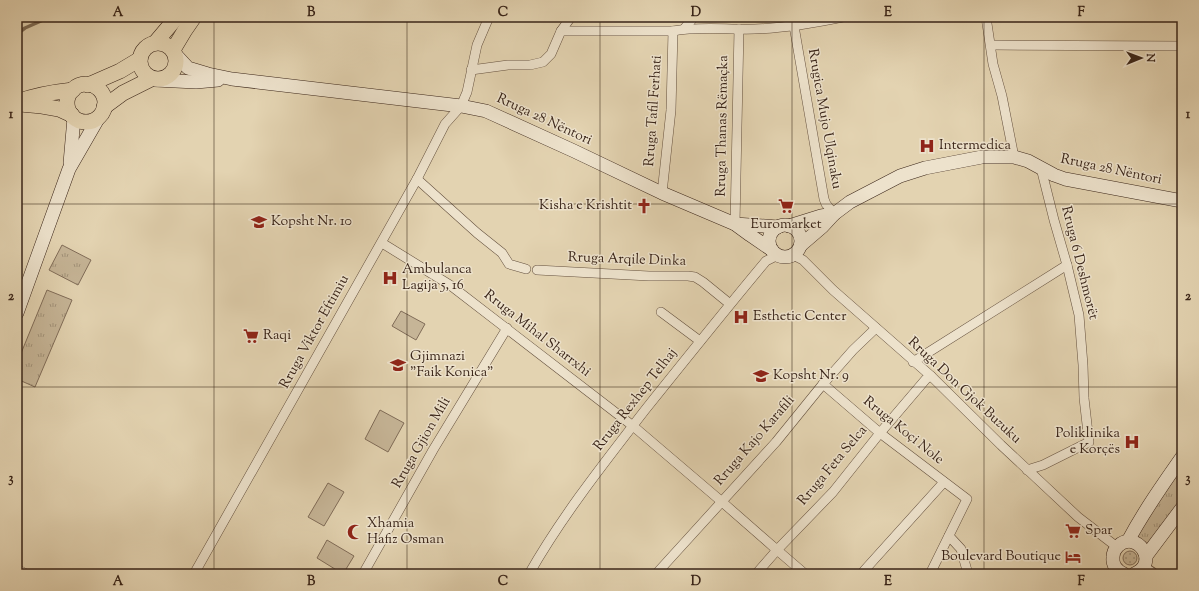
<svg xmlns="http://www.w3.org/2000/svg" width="1199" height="591" font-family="'Sorts Mill Goudy',serif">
<defs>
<pattern id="grass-dots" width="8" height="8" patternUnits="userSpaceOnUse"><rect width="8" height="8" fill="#c6b597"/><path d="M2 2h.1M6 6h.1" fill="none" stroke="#a2937a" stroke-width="1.8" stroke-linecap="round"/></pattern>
<pattern id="park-tufts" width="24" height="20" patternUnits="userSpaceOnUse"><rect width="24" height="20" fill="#c6b597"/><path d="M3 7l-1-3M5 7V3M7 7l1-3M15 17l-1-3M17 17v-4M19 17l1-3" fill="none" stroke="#a2937a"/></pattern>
</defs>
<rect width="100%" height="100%" fill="#e3d3b1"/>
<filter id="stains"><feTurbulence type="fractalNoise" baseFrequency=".005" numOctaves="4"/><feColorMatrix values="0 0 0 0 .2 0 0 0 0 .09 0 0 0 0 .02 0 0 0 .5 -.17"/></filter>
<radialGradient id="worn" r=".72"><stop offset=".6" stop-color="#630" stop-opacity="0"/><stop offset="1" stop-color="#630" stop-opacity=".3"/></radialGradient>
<circle fill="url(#grass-dots)" stroke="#806c58" cx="1130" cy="558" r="7"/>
<g fill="url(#park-tufts)" stroke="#806c58">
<path d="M62 245 91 260 78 285 49 270Z"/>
<path d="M47 290 72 300 35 387 17 379V363Z"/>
<path d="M1182 461V504L1148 551 1131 540Z"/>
</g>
<g fill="#c6b597" stroke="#806c58">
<path d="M401 311 425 324 416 340 392 326Z"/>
<path d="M380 410 404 423 388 452 365 439Z"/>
<path d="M328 483 344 492 324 526 308 517Z"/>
<path d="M327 540 354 556 343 574 317 558Z"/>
</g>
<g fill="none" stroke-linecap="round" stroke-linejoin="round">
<path stroke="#7c6a55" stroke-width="3.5" d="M17 34 25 28 50 17"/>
<defs>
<g id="minor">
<path d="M986 17 993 64 1002 96 1014 157"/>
<path d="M794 26 824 199 826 204 834 214"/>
<path d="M684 29 694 17"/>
<path d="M561 31 571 17"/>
<path d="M991 45 1182 46"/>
<path d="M471 70 508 65H530L543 62 551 54 561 31H673C700 26 728 30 755 29 785 28 814 23 843 17"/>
<path d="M417 179 477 233 502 253 509 264 526 269"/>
<path d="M662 193 671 110 673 31"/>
<path d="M735 224 739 29"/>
<path d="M382 243 450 285 633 426 721 501 777 550 805 574"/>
<path d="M793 255 803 260 833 290 931 376 1001 445 1078 517 1117 547"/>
<path d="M537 270 649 276H688L695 277 703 282 730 304"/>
<path d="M661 312 700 341"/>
<path d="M913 362 1067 265"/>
<path d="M823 384 880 433 967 499 930 574"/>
<path d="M1027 470 1043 465 1089 442 1084 398 1083 365 1079 315 1067 265 1054 220 1041 168"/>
<path d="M949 536 961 549 968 574"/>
<path d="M17 569 26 574"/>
<path d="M194 574 417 179 445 124 461 106 467 92 477 45 489 17"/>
<path d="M363 574 433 450 507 328"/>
<path d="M529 574C562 516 604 463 645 410 685 360 725 310 766 261L778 255"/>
<path d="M656 574 776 442 823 384 853 350 876 328"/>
<path d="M756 574 777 550 833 492 880 433 926 379 931 376"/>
<path d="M861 574 944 482"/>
</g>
<path id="tertiary" d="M1143 568 1152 574"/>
<g id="secondary">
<path d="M175 54 188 68 208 74 232 79 461 106 486 111 574 151 662 193 735 224 750 235 772 250"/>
<path d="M155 80 196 82 218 80"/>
<path d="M70 163 74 118"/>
<path d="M735 224 778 227"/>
<circle cx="785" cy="241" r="16"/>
<path d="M789 226 821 216 834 214"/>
<path d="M801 245 822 227 834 214 850 202 900 176 925 168 982 157H1014L1028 161 1054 175 1065 179 1182 201"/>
<path d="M17 313 69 169 99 117"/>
<path d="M1128 541C1144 511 1163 484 1182 457"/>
<path d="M1146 556 1182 508"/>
<path d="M1124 574C1117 571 1112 565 1113 557 1113 553 1115 549 1118 546 1136 529 1161 563 1134 574"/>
</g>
<g id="primary">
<circle cx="158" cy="61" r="18"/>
<path d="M155 43 177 17"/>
<path d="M173 50 185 30 194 17"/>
<circle cx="86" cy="103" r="19"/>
<path d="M88 85 120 71 140 59"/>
<path d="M17 102C35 95 54 92 73 90"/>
<path d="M20 104 42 106 59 109 72 115"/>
<path d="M104 107 123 93 151 79"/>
</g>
</defs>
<use href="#minor" stroke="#64503e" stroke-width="10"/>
<use href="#tertiary" stroke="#64503e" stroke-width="14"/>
<use href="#secondary" stroke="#392418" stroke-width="14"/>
<use href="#primary" stroke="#392418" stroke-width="16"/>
<use href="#minor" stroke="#ede2cc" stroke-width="9"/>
<use href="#tertiary" stroke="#ede2cc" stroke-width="12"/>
<use href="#secondary" stroke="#ede2cc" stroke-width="13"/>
<use href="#primary" stroke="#e3d3b1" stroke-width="15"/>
</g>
<path fill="none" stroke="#392418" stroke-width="1" stroke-opacity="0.55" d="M214 17V574M407 17V574M600 17V574M792 17V574M984 17V574M17 204H1182M17 387H1182"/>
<defs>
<symbol id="hospital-bare" viewBox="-9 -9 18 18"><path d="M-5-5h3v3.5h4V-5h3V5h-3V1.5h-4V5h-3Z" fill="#8f2418" stroke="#ede2cc" stroke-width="2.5" paint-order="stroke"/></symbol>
<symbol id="church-bare" viewBox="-9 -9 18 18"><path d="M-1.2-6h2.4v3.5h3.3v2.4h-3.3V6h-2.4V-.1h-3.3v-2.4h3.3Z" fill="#8f2418" stroke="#ede2cc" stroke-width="2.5" paint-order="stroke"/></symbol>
<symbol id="supermarket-bare" viewBox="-9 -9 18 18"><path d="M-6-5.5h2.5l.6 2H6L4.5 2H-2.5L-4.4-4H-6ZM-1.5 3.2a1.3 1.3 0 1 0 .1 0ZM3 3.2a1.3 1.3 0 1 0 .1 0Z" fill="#8f2418" stroke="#ede2cc" stroke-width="2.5" paint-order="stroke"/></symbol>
<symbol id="school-bare" viewBox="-9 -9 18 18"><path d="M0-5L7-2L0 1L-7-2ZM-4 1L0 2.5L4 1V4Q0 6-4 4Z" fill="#8f2418" stroke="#ede2cc" stroke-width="2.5" paint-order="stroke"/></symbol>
<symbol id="mosque-bare" viewBox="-9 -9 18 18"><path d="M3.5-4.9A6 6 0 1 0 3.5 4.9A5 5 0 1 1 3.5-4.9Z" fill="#8f2418" stroke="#ede2cc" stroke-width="2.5" paint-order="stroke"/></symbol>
<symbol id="hotel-bare" viewBox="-9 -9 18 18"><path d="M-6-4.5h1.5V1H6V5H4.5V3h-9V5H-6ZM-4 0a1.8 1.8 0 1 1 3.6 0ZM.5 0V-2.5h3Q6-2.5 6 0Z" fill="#8f2418" stroke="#ede2cc" stroke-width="2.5" paint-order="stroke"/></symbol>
</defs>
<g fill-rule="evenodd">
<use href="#hospital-bare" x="916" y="135" width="22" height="22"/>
<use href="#church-bare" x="633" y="195" width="22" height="22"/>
<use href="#supermarket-bare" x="775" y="195" width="22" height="22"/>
<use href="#school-bare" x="248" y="211" width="22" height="22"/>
<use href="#hospital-bare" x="379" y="267" width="22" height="22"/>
<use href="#hospital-bare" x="730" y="306" width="22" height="22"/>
<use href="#supermarket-bare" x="240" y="325" width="22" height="22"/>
<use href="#school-bare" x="387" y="354" width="22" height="22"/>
<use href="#school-bare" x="750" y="365" width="22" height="22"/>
<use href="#hospital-bare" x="1121" y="431" width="22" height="22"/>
<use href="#supermarket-bare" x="1062" y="520" width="22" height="22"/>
<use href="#mosque-bare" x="344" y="521" width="22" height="22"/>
<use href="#hotel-bare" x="1062" y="546" width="22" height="22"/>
</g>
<g text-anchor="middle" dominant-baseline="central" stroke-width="3" stroke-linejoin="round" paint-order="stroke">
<g font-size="14" fill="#392418" stroke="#ede2cc">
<text transform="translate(654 111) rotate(-86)">Rruga Tafil Ferhati</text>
<text transform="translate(824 119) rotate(80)">Rrugica Mujo Ulqinaku</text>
<text transform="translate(544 120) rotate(25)">Rruga 28 Nëntori</text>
<text transform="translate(723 126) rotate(-89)">Rruga Thanas Rëmaçka</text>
<text transform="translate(1111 170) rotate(12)">Rruga 28 Nëntori</text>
<text transform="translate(627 260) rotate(2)">Rruga Arqile Dinka</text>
<text transform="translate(1079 263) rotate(76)">Rruga 6 Deshmorët</text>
<text transform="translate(315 332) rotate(-61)">Rruga Viktor Eftimiu</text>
<text transform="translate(537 334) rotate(38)">Rruga Mihal Sharrxhi</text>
<text transform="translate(964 391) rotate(43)">Rruga Don Gjok Buzuku</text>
<text transform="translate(636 400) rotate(-52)">Rruga Rexhep Telhaj</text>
<text transform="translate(903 431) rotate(39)">Rruga Koçi Nole</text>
<text transform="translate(755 441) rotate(-49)">Rruga Kajo Karafili</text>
<text transform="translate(422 443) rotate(-60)">Rruga Gjion Mili</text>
<text transform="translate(833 466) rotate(-50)">Rruga Feta Selca</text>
</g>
<g font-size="14" fill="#392418" stroke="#ede2cc" text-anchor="start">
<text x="939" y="146">Intermedica</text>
<text x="632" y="206" text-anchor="end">Kisha e Krishtit</text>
<text x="271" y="222">Kopsht Nr. 10</text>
<text x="786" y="225" text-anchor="middle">Euromarket</text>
<text x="402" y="270">Ambulanca<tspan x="402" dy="16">Lagija 5, 16</tspan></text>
<text x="753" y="317">Esthetic Center</text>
<text x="263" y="336">Raqi</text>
<text x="410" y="357">Gjimnazi<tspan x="410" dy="16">"Faik Konica"</tspan></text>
<text x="773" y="376">Kopsht Nr. 9</text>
<text x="1120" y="434" text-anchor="end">Poliklinika<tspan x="1120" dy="16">e Korçës</tspan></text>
<text x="367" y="524">Xhamia<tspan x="367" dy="16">Hafiz Osman</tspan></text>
<text x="1085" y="531">Spar</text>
<text x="1061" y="557" text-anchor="end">Boulevard Boutique</text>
</g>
</g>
<rect width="1199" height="591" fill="none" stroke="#e3d3b1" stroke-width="44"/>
<g transform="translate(1141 58) rotate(89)" stroke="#ede2cc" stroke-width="3" paint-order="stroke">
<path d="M0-3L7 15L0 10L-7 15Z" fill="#392418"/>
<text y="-6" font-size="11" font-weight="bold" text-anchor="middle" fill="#392418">N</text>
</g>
<rect x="22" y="22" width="1155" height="547" fill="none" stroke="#392418" stroke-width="1.5"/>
<g font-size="13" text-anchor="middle" font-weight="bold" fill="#392418">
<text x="118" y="16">A</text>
<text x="311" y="16">B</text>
<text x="503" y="16">C</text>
<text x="696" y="16">D</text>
<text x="888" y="16">E</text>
<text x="1081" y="16">F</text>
<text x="11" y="118">1</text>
<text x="1188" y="118">1</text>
<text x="11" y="300">2</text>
<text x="1188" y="300">2</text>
<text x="11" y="482">3</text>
<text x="1188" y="482">3</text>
<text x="118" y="585">A</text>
<text x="311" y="585">B</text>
<text x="503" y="585">C</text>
<text x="696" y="585">D</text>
<text x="888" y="585">E</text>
<text x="1081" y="585">F</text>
</g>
<rect width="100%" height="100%" filter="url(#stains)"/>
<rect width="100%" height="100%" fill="url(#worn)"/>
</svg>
